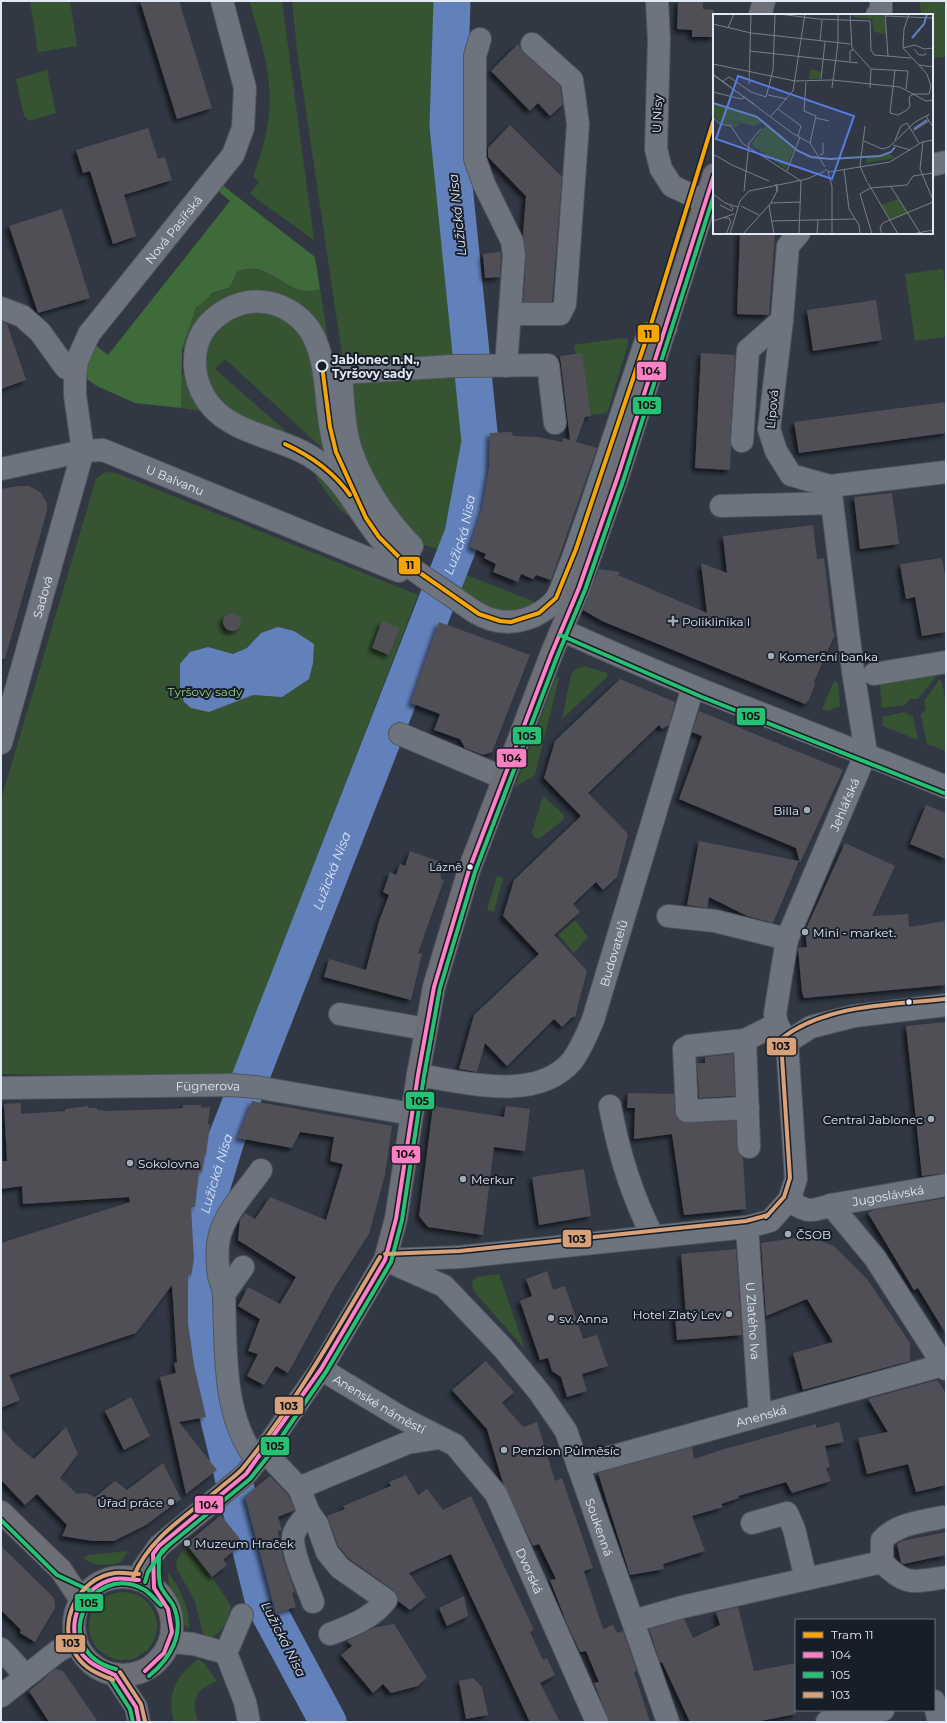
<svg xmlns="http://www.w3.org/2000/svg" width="947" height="1723" font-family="Montserrat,sans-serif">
<defs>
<filter id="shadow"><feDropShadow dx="-3.5" dy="3.5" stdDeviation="2" flood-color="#0009"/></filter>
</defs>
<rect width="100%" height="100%" fill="#313843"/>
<g fill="#365432">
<path d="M30 1H70L77 46 38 52Z"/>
<path d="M249 1H282L314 240 250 194 259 182 253 177C280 104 271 73 249 1Z"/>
<path d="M292 1H441L438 132 468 414 464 494 451 553 424 545 404 530 360 461 347 388 297 50Z"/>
<path d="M920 1H946V57L932 58V15H921Z"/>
<path d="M47 70 56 113 29 121 24 116 16 79Z"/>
<path d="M246 267C252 268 259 269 265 272 284 280 299 298 320 289L331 358 320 342 253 297 190 349 182 348C194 313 192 300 230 287L237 272Z"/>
<path d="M943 269 946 291V337L915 341 905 274Z"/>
<path d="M244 312C263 313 283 314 298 328 316 346 320 420 325 447L322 448 225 359 215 369 295 439 245 421 217 403 205 377 206 350 209 340 222 322Z"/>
<path d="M623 338 628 339V344L607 413 590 415 574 345Z"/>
<path d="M181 375H188L216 419 200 411 181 408Z"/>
<path d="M105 472 116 473 418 595 232 1077 1 1074V800L96 479Z"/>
<path d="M319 473 355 518C342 518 325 489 317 479L316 475Z"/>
<path d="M464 574 535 602 537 605C503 618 487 607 458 590Z"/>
<path d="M584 666 607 673V677L562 719 571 675 574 670Z"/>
<path d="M557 674 559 678 535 775 515 787Z"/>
<path d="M934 674 936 676 918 699H911L904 705 882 708 880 685 882 682Z"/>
<path d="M940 679C947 687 946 737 946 751L927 744 921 715 926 709 924 701Z"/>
<path d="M834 681 838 683 840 706 827 711 822 709Z"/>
<path d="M905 712 907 714 913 716 918 740 883 726 882 717Z"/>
<path d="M543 796 564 815V819L539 839 534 837 532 832Z"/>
<path d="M497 876 503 878 494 912 487 910Z"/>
<path d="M575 920 588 937 574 953 558 934Z"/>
<path d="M499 1274 525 1349 477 1295 472 1286 473 1280 477 1277Z"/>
<path d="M186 1544 212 1577 231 1606C228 1619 224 1631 211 1638L203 1634 195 1601 177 1569 176 1562Z"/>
<path d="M128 1551 121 1562C105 1566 96 1567 83 1558L89 1555Z"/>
<path d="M168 1573C180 1586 190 1611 189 1629 176 1621 168 1587 168 1573Z"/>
<circle cx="123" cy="1626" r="34"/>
<path d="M198 1659 204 1663 217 1681C196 1690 189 1700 199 1722H174C167 1692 175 1678 198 1659Z"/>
</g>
<path fill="#3f6a39" d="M221 184 315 257 320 289C289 302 269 256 237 272L230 287 213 293 196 308 182 348 181 408 135 403 97 386 85 378 86 367 95 345 108 355 230 201 217 190Z"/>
<path fill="#6281bb" d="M278 627 294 631 314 644 313 663 309 679 282 697 253 695 209 712 191 708 184 702 180 689V664L190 652 208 647 233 654 247 648 261 633Z"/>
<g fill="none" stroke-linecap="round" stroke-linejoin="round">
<path stroke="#6281bb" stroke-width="37" id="s1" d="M328 1722 264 1603 200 1342 199 1229 226 1140 463 534 480 442 448 126 452 1"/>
</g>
<g fill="#514f56" filter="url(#shadow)">
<path d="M140 1H179L212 108 177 119Z"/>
<path d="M678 1H703V9L714 10V37H692V30L677 29Z"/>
<path d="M518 44 524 53 560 86 563 104 550 116 538 103 530 111 491 71Z"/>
<path d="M510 125 562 177 552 302H523L526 256 523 234 526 196 488 157V148Z"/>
<path d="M148 128 158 159 165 157 172 180 124 195 136 236 113 244 90 171 83 173 76 150Z"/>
<path d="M62 209 90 298 38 313 9 226Z"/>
<path d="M740 233H775L769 315 737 314Z"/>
<path d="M501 252 500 277 485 278 483 254Z"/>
<path d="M876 300 882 340 813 351 807 310Z"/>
<path d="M1 321 7 324 26 380 1 389Z"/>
<path d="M582 353 591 416 585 417 576 442 597 448 551 580 536 575 533 579 521 574 518 582 493 572 496 564 484 558 486 554 470 547 482 510 489 469 490 433 512 432 513 436 538 437 562 442 563 438 570 440 560 356Z"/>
<path d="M701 353 735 355 730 440 731 447 730 470 695 468Z"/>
<path d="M946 402V433L799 453 794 422Z"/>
<path d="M19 486H29L40 492 47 503V511L5 659H1V489Z"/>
<path d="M892 493 899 544 860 549 854 497Z"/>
<path d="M813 525 817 559 824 558 833 632 835 634 814 682 815 684 809 700 805 704 602 621 583 610 599 569 620 572 618 575 707 613 701 563 727 573 723 536Z"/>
<path d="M942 558 946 581V632L922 636 915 597 906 599 900 564Z"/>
<circle cx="232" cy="622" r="9"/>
<path d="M382 621 400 628 389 655 372 648Z"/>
<path d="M439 622 530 655 492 752 483 755 465 748 460 739 434 730 440 714 411 703Z"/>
<path d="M620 679 675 702 669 725 662 729 659 725 588 793 628 834 617 877 603 890 596 882 573 904 580 912 554 935 587 971 575 1017H572L562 1027 554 1019 507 1066 485 1043 477 1072 459 1069 474 1015 539 954 503 916 514 880 581 816 544 778 555 741Z"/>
<path d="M699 711 843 770 800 863 796 848 679 799 702 736 692 732Z"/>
<path d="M926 805 946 813V859L910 844Z"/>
<path d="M699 841 799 861 773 923 747 916 709 897 707 908 687 905Z"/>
<path d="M845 843 895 866 872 916 908 914 909 927 946 921V985L804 998 802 992 798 948 807 947 805 931Z"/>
<path d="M410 851 440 862 441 879 444 880 418 953 422 954 411 1000 324 977 329 959 366 970 379 921 389 895 383 892 390 872 396 875 400 864 405 866Z"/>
<path d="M946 1022V1173L922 1176 906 1026Z"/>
<path d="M733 1054 735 1096 699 1098 697 1063H705V1057Z"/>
<path d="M628 1093 674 1094 675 1112 677 1118 682 1122 736 1121 737 1148 739 1154 743 1158 746 1209 684 1215 672 1134 634 1139 635 1108H627Z"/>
<path d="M252 1101 392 1126 385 1175 369 1234 335 1287 288 1373 276 1366 264 1385 247 1376 258 1354 248 1351 260 1319 238 1306 248 1287 280 1304 296 1277 238 1240 240 1220 245 1213 255 1219 270 1197 326 1220 343 1164 330 1161 334 1137 300 1132 292 1148 238 1138Z"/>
<path d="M21 1103V1114L65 1111V1109L88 1106V1108H97V1110L107 1111 173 1109 183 1108V1105H201V1108L210 1107 208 1124H210L206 1155H205L202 1172H199L195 1207H191L194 1259 191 1276 188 1275V1323L194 1365 206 1417 179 1422 217 1470 186 1494 160 1377 176 1373 174 1363 177 1362 172 1285 136 1333 9 1375 20 1400 1 1408V1243L130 1202 129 1197 23 1204 22 1186 1 1189V1161H7L4 1104Z"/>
<path d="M433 1106 504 1117 506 1106 530 1109 525 1151 494 1147 483 1235 428 1227 419 1216Z"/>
<path d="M584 1169 591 1216 539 1225 532 1177Z"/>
<path d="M946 1198V1334L918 1288 914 1290 868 1213 873 1210Z"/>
<path d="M808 1236 834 1246 867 1279 910 1343V1361L803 1390 793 1353 833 1342 807 1299 766 1316 761 1243Z"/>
<path d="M736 1249 742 1335 677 1340 675 1315 686 1314 681 1254Z"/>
<path d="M547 1271 553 1290 565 1286 583 1339 597 1335 608 1366 582 1374 587 1391 567 1397 561 1377 552 1371 548 1358 540 1360 520 1301 532 1296 526 1279Z"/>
<path d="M486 1361 514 1392 502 1403 523 1427 537 1422 555 1481 562 1478 593 1568 584 1571 603 1629 613 1625 617 1633 623 1631 637 1671 634 1672 650 1722H609L594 1683 599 1682 586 1651 580 1652 567 1624 550 1580 556 1579 539 1544 533 1546 503 1483 487 1429 452 1390Z"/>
<path d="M937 1380 946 1393V1485L916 1492 908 1464 867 1474 858 1438 888 1432 868 1399Z"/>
<path d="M131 1397 150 1436 124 1450 105 1411Z"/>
<path d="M839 1422 844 1442 825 1446 830 1467 826 1468 831 1481 792 1493 786 1482 738 1496 739 1498 721 1504 723 1507 692 1516 705 1551 663 1564 664 1569 630 1575 598 1473 692 1447 694 1459 724 1449 816 1424V1428Z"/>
<path d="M66 1427 78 1454 60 1478 77 1494 86 1493 95 1497 115 1481 127 1490 163 1463 181 1499 146 1525 114 1541H93L62 1536 67 1525 37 1494 25 1505 1 1480V1428L17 1446 34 1459Z"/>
<path d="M406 1475 418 1495 427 1489 443 1510 471 1496 534 1630 530 1632 543 1660 547 1658 555 1675 540 1683 560 1722H530L451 1554 409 1573 426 1597 410 1610 398 1601 397 1595 393 1590 349 1559 338 1546 327 1516 345 1509 343 1506 391 1486 389 1482Z"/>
<path d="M270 1476 288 1495 295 1510 278 1517 282 1530 278 1531 283 1558 295 1592 292 1593 296 1607 276 1613 245 1496Z"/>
<path d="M221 1515 243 1543 223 1560 227 1565 212 1577 186 1544Z"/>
<path d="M946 1532V1555L903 1564 901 1563 897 1544 902 1541Z"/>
<path d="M1 1546 54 1598 55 1608 35 1642 20 1633 21 1630 1 1610Z"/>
<path d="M464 1596 468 1616 447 1626 439 1608Z"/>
<path d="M738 1607 754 1671 796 1663V1714L756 1722H690L662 1662 660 1663 649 1629 684 1619 693 1638 720 1625 716 1612Z"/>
<path d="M394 1624 427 1677 418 1686 391 1693 383 1684 373 1693 341 1655 352 1646 347 1641 373 1628Z"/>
<path d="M55 1669 63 1671 98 1722H49L29 1691Z"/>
<path d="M473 1678 482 1687 488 1715 466 1719 459 1681Z"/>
</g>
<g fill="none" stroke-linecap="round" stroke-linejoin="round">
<defs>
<g id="minor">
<path d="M657 1 659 40 656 149 661 169 672 186 706 202"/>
<path d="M877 15 881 11V1"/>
<path d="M480 39 475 56V159L484 184 512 241 514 255 506 366"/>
<path d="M932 165 946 162"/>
<path d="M799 233 788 246 782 320 769 429 776 451 791 475 830 486 946 472"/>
<path d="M1 308 22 316 40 332 66 368 75 370"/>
<path d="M510 314H560L565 304 578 124 572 80 532 44"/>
<path d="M742 441 748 350 782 320"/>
<path id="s2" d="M1 469 83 451 103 450 399 571 412 546C386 520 361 482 350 447 343 424 343 397 341 373L453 366 548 365 555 423"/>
<path d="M721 506 832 503"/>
<path d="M366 518C356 497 343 475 336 452 325 418 329 373 316 342 305 314 277 299 249 302 229 305 208 319 200 337 190 360 195 387 211 406 236 436 288 438 319 462 345 482 358 511 378 536 397 561 427 579 452 596 464 604 476 615 490 619 505 624 520 622 534 616 542 612 551 606 556 599 561 591 564 581 567 573 575 554 581 534 588 515 608 454 628 394 648 334L666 328"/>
<path d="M562 630C687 688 818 734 946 787"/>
<path d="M874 674 946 662"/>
<path d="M400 734 504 778"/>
<path id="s3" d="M1 743 83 451 75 395V378L77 361 89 334 233 155 243 128 245 88 222 1"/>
<path d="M668 916 715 921 787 939"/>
<path d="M340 1014 426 1029"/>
<path d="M745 1040 749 1147"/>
<path id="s4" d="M787 1042 777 1024 775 1014 787 939 866 753 853 671 830 486"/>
<path id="s5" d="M418 1075C465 1082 536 1103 572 1061 581 1049 587 1034 593 1020L693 687"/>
<path id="s6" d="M1 1088 231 1085 256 1087 412 1114"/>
<path d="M610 1106C618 1150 632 1196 653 1237"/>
<path d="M748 1108 687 1111 684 1049 689 1046 745 1040 777 1024"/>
<path d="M789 1200C807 1213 810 1212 831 1205L875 1258 946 1369"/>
<path id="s7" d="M831 1205 946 1185"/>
<path id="s8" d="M747 1227 760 1415"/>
<path d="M385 1260 460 1257 747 1227 770 1221 789 1200 796 1179 787 1042 811 1027 854 1016 946 1005"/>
<path id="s9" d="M390 1262 444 1286 503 1348 540 1393 566 1431 668 1722"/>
<path d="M224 1294 243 1267"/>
<path id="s10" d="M321 1369 402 1418 455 1445 496 1494 597 1722"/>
<path d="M264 1451 299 1488 407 1443 439 1438"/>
<path d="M257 1460C222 1418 226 1348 224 1296 224 1289 221 1283 219 1276 217 1261 216 1245 221 1231 229 1208 248 1189 261 1170"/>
<path id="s11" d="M578 1466 943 1365"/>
<path d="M299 1488 309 1513 317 1524 327 1552 340 1568 386 1600C374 1617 349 1627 330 1634"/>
<path d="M309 1513C303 1520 293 1529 293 1539 293 1557 307 1585 313 1602"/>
<path d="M943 1517C921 1522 898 1523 882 1540V1562C906 1587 914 1582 946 1577"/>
<path d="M752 1523 787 1513 794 1529 806 1579"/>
<path d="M242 1615 226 1653 245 1702 249 1722"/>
<path d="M633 1621 682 1607 882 1562"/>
<path d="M170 1642 193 1644 226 1653"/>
<path d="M1 1649 26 1676"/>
<path d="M1 1696 58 1651 76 1642"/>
<path d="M934 1701 939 1722"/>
<path d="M827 1722 883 1710"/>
</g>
<g id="major">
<path d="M760 15 764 1"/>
<path d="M1 1512 61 1570 81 1600"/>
<circle cx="123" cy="1626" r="49"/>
<path d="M139 1580 143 1569 159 1546 246 1474 264 1451 321 1369 385 1260 396 1219 418 1075 434 987 469 870 551 655 579 588 618 476 714 175"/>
<path d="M115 1675 136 1707 139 1722"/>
</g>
</defs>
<use href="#minor" stroke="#4e555e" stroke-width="24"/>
<use href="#major" stroke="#4e555e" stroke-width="24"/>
<use href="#minor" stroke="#6e747e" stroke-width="22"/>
<use href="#major" stroke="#6e6e76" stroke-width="22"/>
<defs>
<g id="bus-1">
<path d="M145 1671 164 1653 172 1632 168 1609 154 1588 153 1554 159 1546 246 1474 321 1369 385 1260 396 1219 418 1075 434 987 469 870 551 655 579 588 618 476 714 175"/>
<path d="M115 1675C102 1669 88 1664 80 1651 64 1622 83 1586 114 1579 122 1577 131 1580 139 1580"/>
<path d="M115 1675 136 1707 139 1722"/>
</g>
<g id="bus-2">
<path d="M560 635 702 697 944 793"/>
<path d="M1 1520 57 1575 91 1591"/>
<path d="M145 1582 148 1572 163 1550 250 1479 269 1455 326 1372 391 1262 402 1220 424 1076 440 988 475 872 557 657 585 590 624 478 714 195"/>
<path d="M116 1669C46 1651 90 1558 145 1590 151 1594 156 1601 161 1605"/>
<path d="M149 1676C170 1659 186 1633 173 1605 170 1599 161 1591 160 1584 158 1576 159 1565 159 1556L169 1545"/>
<path d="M110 1678 130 1709 133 1722"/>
</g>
<g id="bus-3">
<path d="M766 1217 784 1197 790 1178 781 1042 782 1038C827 1004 891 1005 945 999"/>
<path d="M385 1254 460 1251 746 1221 768 1215"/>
<path d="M133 1578C148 1538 189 1514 220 1488 228 1481 237 1475 243 1468 296 1403 337 1329 380 1257"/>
<path d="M120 1672 141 1704 145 1721"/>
<path d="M113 1680C98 1674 85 1669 76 1655 55 1624 79 1577 115 1573 123 1572 132 1574 139 1574"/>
</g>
</defs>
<use href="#bus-1" stroke="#181e27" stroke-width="7"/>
<use href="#bus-2" stroke="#181e27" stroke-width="7"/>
<use href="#bus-3" stroke="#181e27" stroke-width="7"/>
<use href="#bus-1" stroke="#ff80c5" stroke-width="4"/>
<use href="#bus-2" stroke="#26c172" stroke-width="4"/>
<use href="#bus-3" stroke="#d9a179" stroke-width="4"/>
<defs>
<g id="tram-1">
<path d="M322 366 330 427 336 452 366 518 379 537 403 561 479 614 500 621 511 622 539 613 556 598 576 549 648 334 714 119"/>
<path d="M285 444C311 456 333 471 350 495"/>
</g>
</defs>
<use href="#tram-1" stroke="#181e27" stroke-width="7"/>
<use href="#tram-1" stroke="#f7a600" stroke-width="4"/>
</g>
<circle fill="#181e27" stroke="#e1e9f6" stroke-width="2" cx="322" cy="366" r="5.5"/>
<g fill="#a3abb7" stroke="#181e27" stroke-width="1.5">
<path d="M671 615h4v4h4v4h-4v4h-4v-4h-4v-4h4z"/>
<circle cx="771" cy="656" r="4"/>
<circle cx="807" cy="810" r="4"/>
<circle cx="805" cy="932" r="4"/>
<circle cx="931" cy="1119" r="4"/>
<circle cx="130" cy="1163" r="4"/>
<circle cx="463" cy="1179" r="4"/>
<circle cx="788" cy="1234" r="4"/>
<circle cx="729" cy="1314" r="4"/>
<circle cx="551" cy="1318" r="4"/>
<circle cx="504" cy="1450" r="4"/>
<circle cx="171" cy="1502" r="4"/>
<circle cx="187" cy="1543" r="4"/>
</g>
<g fill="#e1e9f6" stroke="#181e27" stroke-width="1.5">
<circle cx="470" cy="867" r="3.5"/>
<circle cx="909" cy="1002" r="3.5"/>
</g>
<g text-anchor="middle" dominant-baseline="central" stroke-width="4" stroke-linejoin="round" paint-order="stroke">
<g font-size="11" fill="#e1e9f6" stroke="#181e27" text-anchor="end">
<text x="462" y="867">Lázně</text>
</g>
<g font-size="12" fill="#e1e9f6" stroke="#181e27">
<text transform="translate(657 114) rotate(-88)">U Nisy</text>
<text stroke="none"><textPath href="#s3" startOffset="558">Nová Pasířská</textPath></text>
<text transform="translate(772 409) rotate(-85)">Lípová</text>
<text stroke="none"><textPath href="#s2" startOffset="182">U Balvanu</textPath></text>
<text stroke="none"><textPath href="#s3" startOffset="152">Sadová</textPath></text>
<text stroke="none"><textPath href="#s4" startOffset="253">Jehlářská</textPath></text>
<text stroke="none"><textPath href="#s5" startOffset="278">Budovatelů</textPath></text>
<text stroke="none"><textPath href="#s6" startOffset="207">Fügnerova</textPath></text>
<text stroke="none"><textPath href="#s7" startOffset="58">Jugoslávská</textPath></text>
<text stroke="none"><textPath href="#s8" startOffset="94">U Zlatého lva</textPath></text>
<text stroke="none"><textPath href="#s10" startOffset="68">Anenské náměstí</textPath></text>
<text stroke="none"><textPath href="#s11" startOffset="190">Anenská</textPath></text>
<text stroke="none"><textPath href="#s9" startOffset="351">Soukenná</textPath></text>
<text stroke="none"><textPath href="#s10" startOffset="302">Dvorská</textPath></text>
</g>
<g font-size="12" font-weight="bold" fill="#e1e9f6" stroke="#181e27" text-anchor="start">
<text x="332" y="359">Jablonec n.N.,<tspan x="332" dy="14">Tyršovy sady</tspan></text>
</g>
<g font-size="12" fill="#e1e9f6" stroke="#181e27" text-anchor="start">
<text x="682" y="621">Poliklinika I</text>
<text x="779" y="656">Komerční banka</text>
<text x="799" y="810" text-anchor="end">Billa</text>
<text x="813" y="932">Mini - market.</text>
<text x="923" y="1119" text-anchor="end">Central Jablonec</text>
<text x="138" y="1163">Sokolovna</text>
<text x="471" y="1179">Merkur</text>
<text x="796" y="1234">ČSOB</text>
<text x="721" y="1314" text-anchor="end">Hotel Zlatý Lev</text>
<text x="559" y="1318">sv. Anna</text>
<text x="512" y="1450">Penzion Půlměsíc</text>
<text x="163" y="1502" text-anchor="end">Úřad práce</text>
<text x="195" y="1543">Muzeum Hraček</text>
</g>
<g font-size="12" fill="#92d783" stroke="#181e27">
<text x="205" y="691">Tyršovy sady</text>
</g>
<g font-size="13" font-style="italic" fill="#dae4f6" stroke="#181e27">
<text transform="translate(457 215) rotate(-96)">Lužická Nisa</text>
<text stroke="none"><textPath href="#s1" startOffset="1259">Lužická Nisa</textPath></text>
<text stroke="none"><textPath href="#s1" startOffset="899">Lužická Nisa</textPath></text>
<text stroke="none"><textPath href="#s1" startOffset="575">Lužická Nisa</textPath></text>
<text transform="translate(284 1639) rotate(63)">Lužická Nisa</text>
</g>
</g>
<g transform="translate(713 14)">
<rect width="220" height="220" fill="#313843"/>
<path d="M140 0H170L174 20 161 18 159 5 140 3ZM97 55 108 58 107 65H96ZM0 90 42 104 51 108 41 112 3 103 27 110 22 113 7 109 0 102 2 103ZM53 111 81 135 73 155 38 130ZM177 140 182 144 154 149 153 142ZM185 185 195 199 177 206 168 191Z" fill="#365432"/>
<path fill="none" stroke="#6281bb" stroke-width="2" d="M199 24 211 10 214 0M0 89 44 103 85 137 98 143 117 145 167 142 178 138 182 133M201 115 214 106"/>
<path fill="none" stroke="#777f8b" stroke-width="1" d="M66 0 105 5 157 7 158 36 161 41 198 44M137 0 139 34 158 55M172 0 175 42M196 0 191 15 190 34 214 60 218 72 216 80H200M173 2 220 4M0 10 38 19 138 30M15 14 21 0M107 27 109 6M190 34 202 31 211 35 220 34M201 35 206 41H212L213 39M37 37 145 49M137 48V37L140 36M0 50 82 67 119 66 187 73 213 87 220 86M206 51 220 53M158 55 195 57 193 75M182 56 177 99 185 101 194 96 197 92 196 83 200 80M0 60 79 119 97 129 112 153M0 61 41 90M108 65 112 28M10 67 16 63 38 78 53 83 60 56 62 0M93 68 91 97 103 102 97 129M36 70 38 0M119 74 125 29V0M157 74 158 55M0 78 28 85 33 83M55 81 74 85M65 95 88 112 85 122M58 102 80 77 92 0M213 102 220 113M0 104 7 110 18 112 29 129 88 167 86 220M103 104 116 107M152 112 147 152 154 168M200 117 216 107M182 126 188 112 194 109 206 129M151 127 169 135 176 133 202 108 217 100M210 128 207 155 220 186M180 131 197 136M107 141 110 140V129M0 144 2 141 19 151 56 167M112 155 116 158 177 148 209 128 220 126M131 155 136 195 146 211 147 220M74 157 87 123M115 158 119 172V220M155 169 185 220M178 173 208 220M31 177 36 129 48 115M0 180 12 189 25 193M58 189 88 188M7 191 19 197 20 194 17 192M56 191 61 220M28 192 46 201M11 204H16L18 208 13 220M0 207 21 200M58 207 142 205M17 220 27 187 36 177 94 165 112 157M30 220 58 189 65 175 63 170 64 178M104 220 105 206M159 220 147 180 157 174 194 171 200 162 220 159M169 220 167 214 170 209 220 188M199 220 220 216"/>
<path fill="#587ce1" fill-opacity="0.15" stroke="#587ce1" stroke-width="2" d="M25 62 141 102 119 165 3 125Z"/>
<rect width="220" height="220" fill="none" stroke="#e1e9f6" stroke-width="2"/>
</g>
<g stroke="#181e27" stroke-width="1.5">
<rect x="637" y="324" width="23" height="19" rx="4" fill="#f7a600"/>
<rect x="636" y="361" width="31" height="20" rx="4" fill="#ff80c5"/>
<rect x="632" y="396" width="30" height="19" rx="4" fill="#26c172"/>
<rect x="398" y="556" width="23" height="19" rx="4" fill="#f7a600"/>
<rect x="736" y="707" width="30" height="19" rx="4" fill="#26c172"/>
<rect x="512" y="726" width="30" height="19" rx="4" fill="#26c172"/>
<rect x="496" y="748" width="31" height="20" rx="4" fill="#ff80c5"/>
<rect x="766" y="1037" width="31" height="19" rx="4" fill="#d9a179"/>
<rect x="405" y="1091" width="30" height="19" rx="4" fill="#26c172"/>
<rect x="391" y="1145" width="30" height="19" rx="4" fill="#ff80c5"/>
<rect x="562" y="1229" width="30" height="19" rx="4" fill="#d9a179"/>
<rect x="274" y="1396" width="30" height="19" rx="4" fill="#d9a179"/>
<rect x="260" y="1436" width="30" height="20" rx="4" fill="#26c172"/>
<rect x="194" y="1495" width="30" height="19" rx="4" fill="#ff80c5"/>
<rect x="74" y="1593" width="30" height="19" rx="4" fill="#26c172"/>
<rect x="55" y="1634" width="31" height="19" rx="4" fill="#d9a179"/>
</g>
<g font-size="11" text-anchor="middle" font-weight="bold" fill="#111">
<text x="648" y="338">11</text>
<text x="651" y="375">104</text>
<text x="647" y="409">105</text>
<text x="410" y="569">11</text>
<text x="751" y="720">105</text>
<text x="527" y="740">105</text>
<text x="512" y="762">104</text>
<text x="781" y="1050">103</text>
<text x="420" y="1105">105</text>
<text x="406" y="1158">104</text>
<text x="577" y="1243">103</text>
<text x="289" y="1410">103</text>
<text x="275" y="1450">105</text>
<text x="209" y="1509">104</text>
<text x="89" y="1607">105</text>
<text x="71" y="1647">103</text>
</g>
<rect width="947" height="1723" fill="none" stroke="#e1e9f6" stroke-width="4"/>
<rect x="795" y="1619" width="140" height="92" fill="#181e27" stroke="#686f7a"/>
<rect x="803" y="1632" width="20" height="6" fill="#f7a600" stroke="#686f7a"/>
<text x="831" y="1639" font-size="12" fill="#e1e9f6">Tram 11</text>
<rect x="803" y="1652" width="20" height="6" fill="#ff80c5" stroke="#686f7a"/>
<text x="831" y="1659" font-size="12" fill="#e1e9f6">104</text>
<rect x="803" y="1672" width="20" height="6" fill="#26c172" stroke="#686f7a"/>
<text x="831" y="1679" font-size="12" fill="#e1e9f6">105</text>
<rect x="803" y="1692" width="20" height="6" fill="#d9a179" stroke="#686f7a"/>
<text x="831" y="1699" font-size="12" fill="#e1e9f6">103</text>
</svg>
